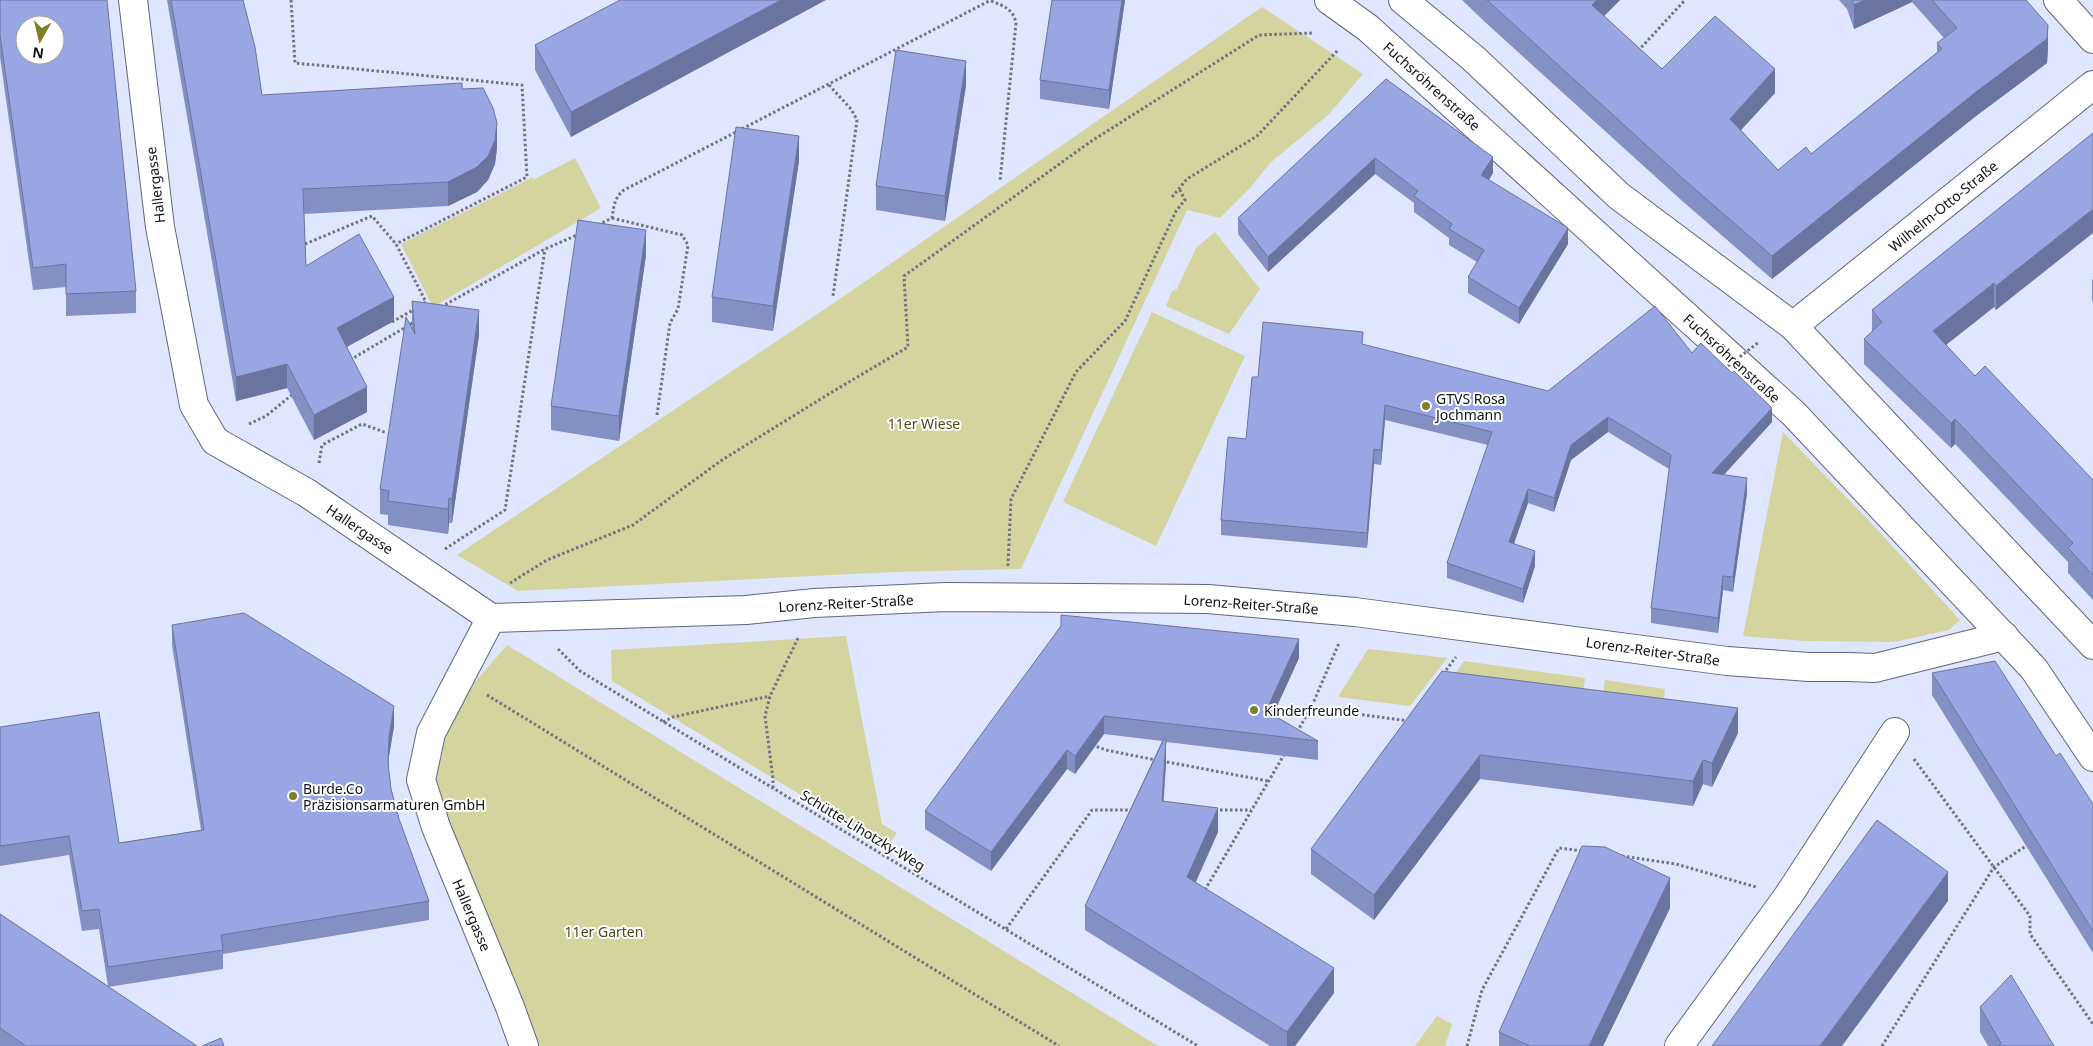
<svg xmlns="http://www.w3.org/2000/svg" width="2093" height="1046" font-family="'Noto Sans',sans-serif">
<rect width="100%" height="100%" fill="#dfe6fd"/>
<g fill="#d3d49e">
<path d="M1262 7 1363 74 1329 114 1270 163 1251 187 1220 218 1187 210 1021 569 891 572 518 591 457 555 828 307Z"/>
<path d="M575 158 601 208 433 307 401 244 533 177V180Z"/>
<path d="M1215 232 1260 289 1229 334 1166 306 1172 291 1177 289 1196 248Z"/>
<path d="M1152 312 1245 356 1156 546 1063 502Z"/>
<path d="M1783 432 1873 525 1960 620 1949 630 1894 642 1805 641 1743 636Z"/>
<path d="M846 636 882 824 897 833 887 847 612 681 611 650Z"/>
<path d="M507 645 1158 1046H524L436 827 431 733Z"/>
<path d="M1368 649 1447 658 1410 706 1338 697Z"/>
<path d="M1464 661 1585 678 1583 696 1453 677Z"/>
<path d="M1605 680 1665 689 1661 723 1600 715Z"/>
<path d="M1437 1016 1452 1024 1445 1046H1415Z"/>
</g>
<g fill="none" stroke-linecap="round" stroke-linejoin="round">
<defs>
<g id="minor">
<path d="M133 0 160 227 194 405 215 441 307 493 491 618 431 733 421 780 436 827 510 1007 524 1046"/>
<path d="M1329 0 1368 28 1794 414 2034 669 2093 757"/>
<path d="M1403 0 1473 58 1619 196 1793 326 2093 645"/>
<path d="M2058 0 2093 39"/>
<path d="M1793 326 2093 85"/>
<path d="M491 618 746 610 814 603 946 597 1208 599 1355 612 1727 661 1809 667H1848L1875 668 2004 636"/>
<path d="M1679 1046 1788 896 1895 732"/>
</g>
</defs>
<use href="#minor" stroke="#61677b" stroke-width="30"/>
<g stroke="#6f7382" stroke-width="3" stroke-dasharray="2.5 2.5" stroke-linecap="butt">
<path d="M291 0 295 63 522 85 527 177 396 244"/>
<path d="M991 1C1004 6 1013 9 1016 23L1000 181"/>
<path d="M1638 51 1685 0"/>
<path d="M829 85 851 109 857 120 833 296"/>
<path d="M1172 197 1187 179 1257 136 1338 50"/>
<path d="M612 218 682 235 688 245 678 309 670 323 657 415"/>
<path d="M598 225 612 218C614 206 614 198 624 190L991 0"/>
<path d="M305 244 372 216 396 244 426 302 423 304"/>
<path d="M441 307 545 249 579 234"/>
<path d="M392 322 415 309"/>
<path d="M350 360 416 321"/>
<path d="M249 424 266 416 293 394"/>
<path d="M319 463 322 445 362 424 387 433"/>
<path d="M445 549 505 510 545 249"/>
<path d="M1008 566 1011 499 1076 372 1125 321 1176 211 1185 200 1179 188"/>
<path d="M510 583 547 560 633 525 722 460 832 392 908 347 904 276 1090 142 1259 35 1314 33"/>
<path d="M558 649 580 671 1198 1046"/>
<path d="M1443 674 1456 657"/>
<path d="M487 695 1059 1046"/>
<path d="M1273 714 1311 708 1409 721"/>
<path d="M663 722 673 717 770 696"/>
<path d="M1297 732 1311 708 1339 643"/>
<path d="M1092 745 1106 750 1156 760"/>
<path d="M1914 759 2030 916V934L2093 1024"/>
<path d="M1162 761 1268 781"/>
<path d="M773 788V779L765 716 770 696 799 636"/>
<path d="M1215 810H1251"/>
<path d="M1622 856 1676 864 1756 887"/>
<path d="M1205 890 1285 753"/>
<path d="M1006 929 1092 810H1134"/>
<path d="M1467 1046 1482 990 1559 848 1583 851"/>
<path d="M1882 1046 1994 867 2026 846"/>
</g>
<use href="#minor" stroke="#fff" stroke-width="28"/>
<path stroke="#6f7382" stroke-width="3" stroke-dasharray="2.5 2.5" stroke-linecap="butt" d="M1724 369 1759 342"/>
</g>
<g fill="#8390c3">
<path d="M0 0 136 291V313L66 316V287L33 290 0 57Z"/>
<path d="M167 0H243L262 95 462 89 497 148 495 164 488 180 477 192 448 206 304 214 306 266 394 321 347 347 367 412 314 440 287 388 236 401Z"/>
<path d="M620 0 571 137 535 70V45Z"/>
<path d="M1052 0H1125L1109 109 1040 99V80Z"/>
<path d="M1462 0H1620L1604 16 1662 69 1775 93 1741 130 1778 170 1811 154 1937 52V43L1944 38 1912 2 1854 29 1847 9 1839 0H2026L2048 48 2047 63 1976 116 1772 279 1680 199 1485 22Z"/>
<path d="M1386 79 1493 173 1489 180 1568 244 1519 324 1468 293V277L1477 262 1449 245V238L1414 212V203L1375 174 1268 272 1238 234V218Z"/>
<path d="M966 85 945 221 876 210V186Z"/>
<path d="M2093 133 1996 310 1994 307 1946 345 1975 376 2093 480V600L2068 573V562L1955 444 1951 448 1864 364V339L1872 332V310Z"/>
<path d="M799 161 773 331 712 322V297Z"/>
<path d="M646 255 619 441 551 430V406Z"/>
<path d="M2093 279V302L2092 301V280Z"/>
<path d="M412 301 479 335 452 523H449L448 534 388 525V515L380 514V489L412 329Z"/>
<path d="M1363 345 1548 391 1692 353 1772 422 1724 474 1747 493 1733 592 1723 590 1718 633 1651 623V608L1669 469 1608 432 1571 460 1554 512 1528 503 1514 544 1535 566 1523 603 1447 578V563L1488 445 1385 420 1381 465 1374 464 1367 548 1221 535V520L1246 439 1258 377Z"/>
<path d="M172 625 394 726 389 756 388 766 391 789 399 819 429 901V920L223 954V969L108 987 197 1046H0V914L108 986 99 929 82 931 69 855 0 866V727L119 843 201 830 172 645Z"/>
<path d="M1061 626 1299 658 1273 715 1318 741V760L1166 742V764L1163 801 1218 832 1196 882 1334 993 1295 1046H1270L1085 930V906L1162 741 1104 734 1075 774 1067 769 991 871 925 829V811Z"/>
<path d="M1442 671 1738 733 1712 787 1703 784 1693 806 1480 779 1374 920 1311 874V849Z"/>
<path d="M1932 673 2056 756 2093 804V953L1932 695Z"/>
<path d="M1670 908 1603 1046H1499V1032Z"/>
<path d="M1980 1007 2054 1046H1988L1980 1032Z"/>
</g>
<g fill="#6a759f">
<path d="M781 0H826L571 137V112Z"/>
<path d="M1122 0H1125L1109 109V90Z"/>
<path d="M1597 0H1620L1592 28V5Z"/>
<path d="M1865 0H1912V2L1854 29V5Z"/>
<path d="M2048 25V48L2047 63 1976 116 1772 279V256Z"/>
<path d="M966 61V85L945 221V196Z"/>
<path d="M1775 69V93L1730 142V119Z"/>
<path d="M497 123V148L495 164 488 180 477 192 448 206V182Z"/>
<path d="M799 136V161L773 331V306Z"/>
<path d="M1493 157V173L1481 191V175Z"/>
<path d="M1375 158V174L1268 272V257Z"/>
<path d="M2093 209V233L1996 310V286Z"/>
<path d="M1568 228V244L1519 324V308Z"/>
<path d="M646 230V255L619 441V416Z"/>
<path d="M1994 283V307L1933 355V331Z"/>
<path d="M394 297V321L337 352V328Z"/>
<path d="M479 310V335L452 523V499Z"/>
<path d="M287 364V388L236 401V377Z"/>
<path d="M367 387V412L314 440V415Z"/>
<path d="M1385 405V420L1381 465V450Z"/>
<path d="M1772 408V422L1712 488V473Z"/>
<path d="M1608 417V432L1571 460 1554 512V498L1571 445Z"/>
<path d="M1955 419V444L1951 448V423Z"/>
<path d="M1374 449V464L1367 548V533Z"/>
<path d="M1747 478V493L1733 592V577Z"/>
<path d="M1528 489V503L1509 557V542Z"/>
<path d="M449 498V523L448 534V509Z"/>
<path d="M1535 551V566L1523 603V589Z"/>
<path d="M1723 576V590L1718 633V618Z"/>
<path d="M1299 639V658L1266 730V711Z"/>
<path d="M394 706V726L389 756 388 783 389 737Z"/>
<path d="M1738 708V733L1712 787V763Z"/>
<path d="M1104 716V734L1075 774V756Z"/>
<path d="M1166 739V764L1162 825V801Z"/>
<path d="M1067 750V769L991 871V852Z"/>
<path d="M1480 755V779L1374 920V895Z"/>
<path d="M1703 760V784L1693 806V781Z"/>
<path d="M1218 808V832L1187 901V877Z"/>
<path d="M1948 872V901L1842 1046H1820Z"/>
<path d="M1670 878V908L1603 1046H1589Z"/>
<path d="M1334 968V993L1295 1046H1287V1032Z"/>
</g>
<g fill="#98a7e3" stroke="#6a759f" fill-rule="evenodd">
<path d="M0 0H107L136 291 66 294V264L33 268 0 35ZM25 25H55V55H25Z"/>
<path d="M171 0H243L255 47 262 95 462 83V89L483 88 493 108 497 123 495 140 488 156 477 167 448 182 303 189 306 266 359 234 394 297 337 328 367 387 314 415 287 364 236 377Z"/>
<path d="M620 0H781L571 112 535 45Z"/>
<path d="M1052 0H1122L1109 90 1040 80Z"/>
<path d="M1487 0H1597L1592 5 1662 69 1715 16 1775 69 1730 119 1778 170 1806 147 1811 154 1942 49 1937 43 1957 28 1932 0H2026L2048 25 2047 39 1976 92 1772 256 1680 176Z"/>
<path d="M1852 0H1865L1854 5Z"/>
<path d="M896 50 966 61 945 196 876 186Z"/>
<path d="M1386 79 1493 157 1481 175 1568 228 1519 308 1468 277 1484 250 1449 229 1452 224 1414 196 1418 191 1375 158 1268 257 1238 218Z"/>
<path d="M736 127 799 136 773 306 712 297Z"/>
<path d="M2093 133V209L1996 286 1994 283 1933 331 1975 376 1985 366 2093 480V575L2068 548 2073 543 1955 419 1951 423 1864 339 1882 322 1872 310Z"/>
<path d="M578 220 646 230 619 416 551 406Z"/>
<path d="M412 301 479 310 452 499 449 498 448 509 388 501 389 491 380 489 406 317 415 334Z"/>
<path d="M1655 306 1692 353 1701 343 1732 373 1734 371 1772 408 1712 473 1747 478 1733 577 1723 576 1718 618 1651 608 1671 455 1608 417 1571 445 1554 498 1528 489 1509 542 1535 551 1523 589 1447 563 1492 432 1385 405 1381 450 1374 449 1367 533 1221 520 1228 437 1246 439 1252 377H1258L1263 322 1363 332 1362 344 1548 391Z"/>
<path d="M244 613 394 706 389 737 388 763 391 789 399 819 429 901 221 935 223 950 108 967 99 909 82 911 69 836 0 846V727L99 712 119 843 204 830 172 625Z"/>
<path d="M1061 615 1299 639 1266 711 1318 741 1104 716 1075 756 1067 750 991 852 925 811 1061 626Z"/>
<path d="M1995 661 2056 756 2060 753 2093 804V931L1932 673Z"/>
<path d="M1442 671 1738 708 1712 763 1703 760 1693 781 1480 755 1374 895 1311 849Z"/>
<path d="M1164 739H1166L1162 801 1218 808 1187 877 1334 968 1287 1032 1085 906Z"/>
<path d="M1877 820 1948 872 1820 1046H1712Z"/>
<path d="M1582 846 1605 847 1670 878 1589 1046H1530L1499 1032Z"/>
<path d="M0 914 197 1046H26L0 1028Z"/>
<path d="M2011 975 2054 1046H1999L2001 1043 1980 1007Z"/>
<path d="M221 1038 224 1046H202Z"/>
</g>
<g fill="#807f27" stroke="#fff" stroke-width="2">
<circle cx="1426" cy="406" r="5"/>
<circle cx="1254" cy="710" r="5"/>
<circle cx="293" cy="796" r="5"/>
</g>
<g text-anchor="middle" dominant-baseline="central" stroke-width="4" stroke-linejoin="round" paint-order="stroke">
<g font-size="14" fill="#10121a" stroke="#fff">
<text transform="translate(1432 86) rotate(42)">Fuchsröhrenstraße</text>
<text transform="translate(155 185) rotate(-97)">Hallergasse</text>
<text transform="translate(1943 206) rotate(-39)">Wilhelm-Otto-Straße</text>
<text transform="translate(1732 358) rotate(42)">Fuchsröhrenstraße</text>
<text transform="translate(360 529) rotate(34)">Hallergasse</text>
<text transform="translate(846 603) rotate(-3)">Lorenz-Reiter-Straße</text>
<text transform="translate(1251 604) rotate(4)">Lorenz-Reiter-Straße</text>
<text transform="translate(1653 651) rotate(8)">Lorenz-Reiter-Straße</text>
<text transform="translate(863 830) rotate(31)">Schütte-Lihotzky-Weg</text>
<text transform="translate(472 915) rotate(67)">Hallergasse</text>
</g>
<g font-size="14" fill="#10121a" stroke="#fff" text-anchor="start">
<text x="1436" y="398">GTVS Rosa<tspan x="1436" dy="16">Jochmann</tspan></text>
<text x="1264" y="710">Kinderfreunde</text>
<text x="303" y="788">Burde.Co<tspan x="303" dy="16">Präzisionsarmaturen GmbH</tspan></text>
</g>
<g font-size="14" fill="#4b4a17" stroke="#fff">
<text x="924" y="423">11er Wiese</text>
<text x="604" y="931">11er Garten</text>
</g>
</g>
<g transform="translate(40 40) rotate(188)"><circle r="24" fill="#ffffff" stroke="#9fa0a3"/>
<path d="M0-4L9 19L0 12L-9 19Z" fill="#807f27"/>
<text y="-8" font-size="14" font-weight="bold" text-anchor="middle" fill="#10121a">N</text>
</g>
</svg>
